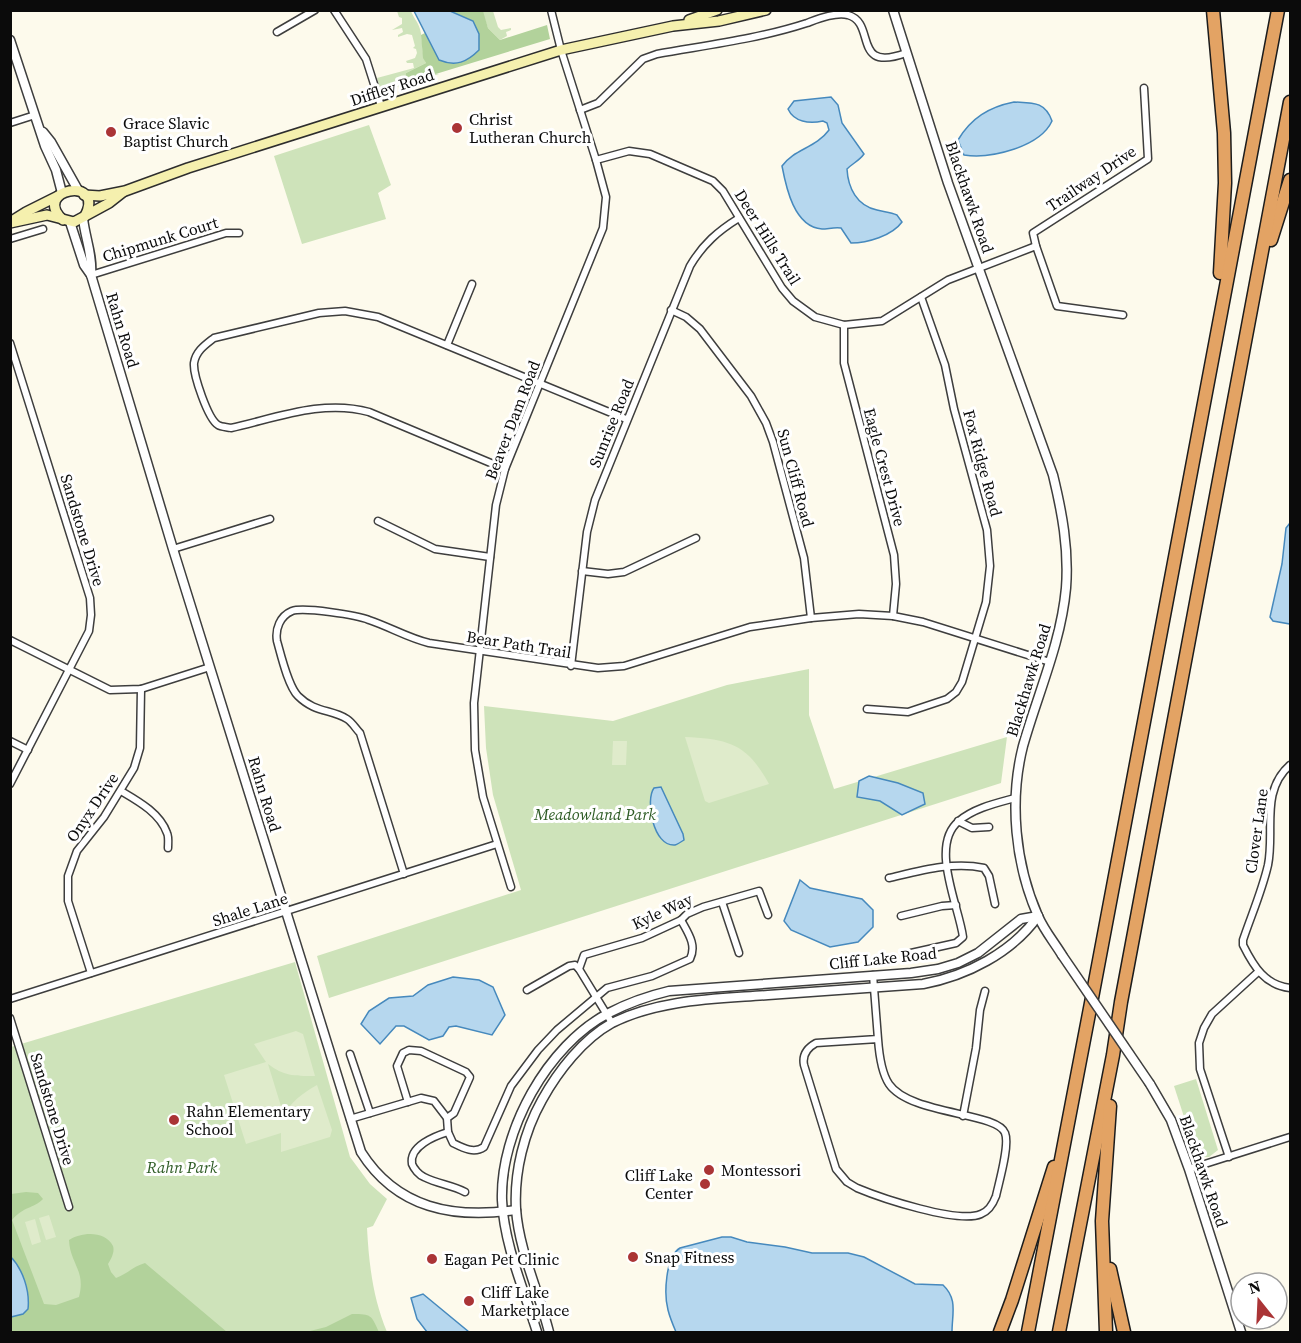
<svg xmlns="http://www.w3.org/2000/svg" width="1301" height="1343" font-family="'Source Serif 4',serif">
<rect width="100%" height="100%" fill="#fdfaec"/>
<g fill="#cee3ba">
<path d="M397 11H411C413 17 418 22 420 29 423 39 421 54 426 63L406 73V76L410 79 436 73 439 74 381 92 377 78 414 68 413 63H407L406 61 415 58 417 53 416 49 413 48 415 46 412 35 407 34 398 37V35L403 32 402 28 392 30 402 24V18L399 17Z"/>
<path d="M482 11H493L498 27 501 30 511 28V30L506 32 507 36 500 40 488 28Z"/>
<path d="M369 125 391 185 378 193 386 219 302 244 274 156Z"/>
<path d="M809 669V715L834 789 1007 737 1001 783 329 998 317 956 521 890 493 795 486 748 484 706 613 721 727 685Z"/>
<path d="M295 962 350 1157 370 1184 387 1199 373 1226 367 1228C369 1265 373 1298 387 1332H11V1047Z"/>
<path d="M1196 1079 1218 1150 1209 1157H1197L1174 1086Z"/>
</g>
<g fill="#b2d29b">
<path d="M450 11H483L488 28 500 40 547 25 550 39 439 73 410 79 406 77V73L426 63 423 58 421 35 425 33 428 36 473 21Z"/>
<path d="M26 1192 38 1193 43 1199C33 1209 24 1206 12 1220L44 1304 56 1305 79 1297C86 1270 70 1264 69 1240 81 1232 105 1230 113 1246 115 1252 111 1259 108 1264L111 1272 116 1278C127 1274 134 1266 145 1263L227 1332H11L10 1317 23 1314 27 1287 19 1269 10 1256 11 1194Z"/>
<path d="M352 1314C372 1314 371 1315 379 1332H306L326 1327Z"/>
</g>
<g fill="#dfebcb">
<path d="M685 737C729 739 747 744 769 784L709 803 705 801Z"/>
<path d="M613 741H627L626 765H612Z"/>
<path d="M296 1031 303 1034 315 1076C293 1076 284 1076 268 1064L284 1116C290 1102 303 1093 317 1085L332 1130 330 1137 281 1152V1133L246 1144 224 1075 266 1062 254 1044Z"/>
<path d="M49 1215 56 1237 46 1240 39 1218Z"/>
<path d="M35 1219 41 1242 32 1245 25 1222Z"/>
</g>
<g fill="#b6d7ee" stroke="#4689bd" stroke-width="1.5">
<path d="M414 11H450L473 21 479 34V50C467 62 456 67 439 60Z"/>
<path d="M831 97 838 105 842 123 864 154C859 161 853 163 847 169 848 188 857 206 877 210 884 212 890 212 897 215L902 222C892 236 867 243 851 243L841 228C834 227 828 229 822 229 794 227 786 187 782 166 794 149 816 148 829 130L827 123 823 121C809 124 794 122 788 109L794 101Z"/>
<path d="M1014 102C1032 103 1045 101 1052 121 1040 147 991 159 964 155L958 140C971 118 989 107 1014 102Z"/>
<path d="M1290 523V624L1273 621 1270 617 1282 564 1286 528Z"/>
<path d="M869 776 898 783 923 793 925 804 902 815 880 801 857 797 859 781Z"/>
<path d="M661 787 683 834 684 840C681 842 678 844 675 845 653 847 645 800 654 788Z"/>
<path d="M800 880 810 888 862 899 873 910V927L858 942 830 947 791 930 784 921Z"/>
<path d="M453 977 479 980 493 987 505 1015 492 1035 456 1026 449 1027 443 1036 429 1040 404 1026H396L380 1044 361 1024 369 1011 389 998 413 996 428 985Z"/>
<path d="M722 1237H731L747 1242 785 1247 812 1253H848L864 1257 915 1284 943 1285C958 1299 952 1314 952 1332H676C673 1325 670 1318 668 1310 664 1295 665 1257 680 1248Z"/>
<path d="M10 1256C23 1269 30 1291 28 1309L23 1314 11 1317Z"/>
<path d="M423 1294 469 1332H427L417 1319 411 1298Z"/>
</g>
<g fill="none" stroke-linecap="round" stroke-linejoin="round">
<defs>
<g id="minor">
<path d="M334 10 366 59 381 106"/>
<path d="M277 32 315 10"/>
<path d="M580 110 598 103 643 59 657 54C707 45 758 39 807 23 818 19 835 12 848 15 877 23 851 73 906 53"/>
<path d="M10 123 35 115"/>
<path d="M596 160 629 151 650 154 713 181 723 191 782 288 793 301 815 317 844 325 882 321 948 280 1036 246 1057 306 1123 315"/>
<path d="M10 239 43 229"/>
<path d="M1036 246 1033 233 1148 159 1144 88"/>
<path d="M91 275 226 233H239"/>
<path d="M671 310 686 317 700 329 751 396 766 423 773 442 804 558 811 618"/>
<path d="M844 325V363L894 555 896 584 893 616"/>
<path d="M10 343 90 598 91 615 89 631 10 784"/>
<path d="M447 345 472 284"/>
<path d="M505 469 369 412C323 399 276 418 231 428 227 427 221 427 218 425 208 419 193 375 194 363 196 351 205 345 214 338L319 313 345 311 378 317 626 419"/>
<path d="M378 521 435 549 490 557"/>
<path d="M173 549 270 519"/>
<path d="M582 571 608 574 624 572 696 538"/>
<path d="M10 640 110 690 141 689 210 667"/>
<path d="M571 666 587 532 595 500 690 266C703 244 718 231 739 218"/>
<path d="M867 709 908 712 947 699 956 692 962 682 986 602 990 566 987 530 954 409 945 365 921 297"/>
<path d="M10 741 28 750"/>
<path d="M1290 765C1260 791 1275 831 1268 865 1262 891 1251 916 1243 940V945C1254 967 1265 985 1290 988"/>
<path d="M121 791C138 801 160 813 167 833 169 837 168 844 168 848"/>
<path d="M958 821 972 828 989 827"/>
<path d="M404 874 360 733C356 729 352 722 347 719 331 709 315 713 298 696 288 686 281 655 277 641 275 629 280 616 292 611 304 607 357 615 369 620 390 627 408 638 429 643L598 668 624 666 750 627 811 618 859 614 893 616 923 622 1050 662"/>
<path d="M889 878C919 871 953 861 984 868L989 876 995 904"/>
<path d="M511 887 483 797 475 750 474 703 496 505 505 469 603 228 606 197 596 160 561 50 551 10"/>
<path d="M722 902 739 953"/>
<path d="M901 916 942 906 956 905"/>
<path d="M911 953 956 943 963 937C959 906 929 845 959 821 974 808 997 803 1015 798"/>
<path d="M91 973 68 901V876L77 851 104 817 134 768 140 748 141 689"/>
<path d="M873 975 878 1039C879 1053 881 1072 889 1084 910 1115 997 1112 1005 1133 1010 1145 999 1182 996 1196 993 1204 989 1211 981 1214 958 1224 881 1198 857 1188L847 1182 836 1169 804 1065C802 1055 807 1048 816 1043L878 1039"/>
<path d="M527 990 569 966 575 965 579 969"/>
<path d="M10 999 497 844"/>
<path d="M10 1018 69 1207"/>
<path d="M612 1023 579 969 584 955 642 938 681 920 687 914 703 907 759 891 768 915"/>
<path d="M350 1054 370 1113"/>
<path d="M408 1102 397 1066 403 1053 409 1050 421 1051 466 1072 470 1077 454 1113 447 1118"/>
<path d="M963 1116 976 1048 980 1010 985 991"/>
<path d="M350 1119 421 1098 434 1101 447 1118 448 1132 453 1143C463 1148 474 1154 484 1147L511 1086 538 1050 557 1030 607 988 652 976 690 959C697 945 688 933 681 920"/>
<path d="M448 1132C435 1136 409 1146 412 1164 414 1169 419 1175 424 1177 438 1184 452 1185 465 1192"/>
<path d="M1229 1157 1200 1069 1199 1043 1204 1028 1212 1014 1258 972"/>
<path d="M1189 1169 1290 1137"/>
</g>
<g id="tertiary">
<path d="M893 10 948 183 1053 475C1062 512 1069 549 1066 588 1061 643 1038 693 1023 746 1009 801 1015 864 1038 916 1044 930 1054 942 1062 955"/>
<path d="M10 40 45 146 56 170 62 193"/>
<path d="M43 132 51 142 78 190"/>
<path d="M83 218C85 238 93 255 91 275"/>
<path d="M70 222 84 265 91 275 173 549 361 1152C397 1209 454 1219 516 1210"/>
<path d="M1150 1084 1171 1120 1189 1169 1241 1332"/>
<path d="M537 1332C524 1290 504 1245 502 1200 500 1132 547 1045 609 1013 628 1003 648 996 669 991L911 973 938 969 958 963 978 953 1021 919 1038 916"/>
<path d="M549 1332C539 1292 519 1251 516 1209 514 1172 524 1132 542 1100 558 1071 583 1039 612 1023 660 999 716 999 768 995 820 991 871 988 923 984 966 976 1012 953 1038 916"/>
</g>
<g id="secondary">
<path d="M689 20 717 10"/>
<path d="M84 195 100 196 125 191 188 168 561 50 673 26 719 21 766 10"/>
<path d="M63 220C30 189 106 175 85 216"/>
<path d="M10 222 26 212 58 196"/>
<path d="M10 223 47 215 74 222 109 203 123 192"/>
</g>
<g id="motorway">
<path d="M1213 10 1224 133 1225 183 1220 273"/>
<path d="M1271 240 1290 180"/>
<path d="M1110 1269 1124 1332"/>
<path d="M1000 1332 1012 1300 1054 1167"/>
<path d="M1028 1332C1114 892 1192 451 1278 10"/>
<path d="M1059 1332 1113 1055 1121 1002 1290 102"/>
<path d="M1106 1332 1102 1221 1110 1106"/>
</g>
</defs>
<use href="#minor" stroke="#3e3e3e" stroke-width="9"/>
<use href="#tertiary" stroke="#3e3e3e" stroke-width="11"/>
<use href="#secondary" stroke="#2d2d2d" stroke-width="12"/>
<use href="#motorway" stroke="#1c1c1c" stroke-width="15"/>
<use href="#minor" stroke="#fff" stroke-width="6"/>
<use href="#tertiary" stroke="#fff" stroke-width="8"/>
<use href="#secondary" stroke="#f5f0ae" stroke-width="9"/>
<use href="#motorway" stroke="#e3a364" stroke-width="12"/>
<defs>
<path id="tertiary-bridge" d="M1062 955 1150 1084"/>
</defs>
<use href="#tertiary-bridge" stroke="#3e3e3e" stroke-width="11" stroke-linecap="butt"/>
<use href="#tertiary-bridge" stroke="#fff" stroke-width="8"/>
</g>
<g fill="#aa3436" stroke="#fff" stroke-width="2">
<circle cx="457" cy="128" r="6"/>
<circle cx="111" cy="132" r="6"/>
<circle cx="174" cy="1120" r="6"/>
<circle cx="709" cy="1170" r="6"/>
<circle cx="705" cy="1184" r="6"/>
<circle cx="633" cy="1257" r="6"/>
<circle cx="432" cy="1259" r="6"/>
<circle cx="469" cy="1301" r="6"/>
</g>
<g text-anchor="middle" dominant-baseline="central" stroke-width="6" stroke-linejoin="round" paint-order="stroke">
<g font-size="16" fill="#0b0b0b" stroke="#fff">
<text transform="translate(392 87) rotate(-18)">Diffley Road</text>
<text transform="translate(1091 178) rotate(-34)">Trailway Drive</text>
<text transform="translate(970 197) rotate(71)">Blackhawk Road</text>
<text transform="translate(768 237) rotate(58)">Deer Hills Trail</text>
<text transform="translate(160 239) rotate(-17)">Chipmunk Court</text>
<text transform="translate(123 330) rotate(73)">Rahn Road</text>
<text transform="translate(512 420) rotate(-69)">Beaver Dam Road</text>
<text transform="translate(611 423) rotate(-68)">Sunrise Road</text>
<text transform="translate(983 463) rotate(75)">Fox Ridge Road</text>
<text transform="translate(885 467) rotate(75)">Eagle Crest Drive</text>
<text transform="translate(796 478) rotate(75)">Sun Cliff Road</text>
<text transform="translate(83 530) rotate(73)">Sandstone Drive</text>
<text transform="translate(519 644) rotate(9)">Bear Path Trail</text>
<text transform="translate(1028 680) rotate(-73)">Blackhawk Road</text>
<text transform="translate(265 794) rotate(73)">Rahn Road</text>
<text transform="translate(92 807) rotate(-56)">Onyx Drive</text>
<text transform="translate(1256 831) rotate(-82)">Clover Lane</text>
<text transform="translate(250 909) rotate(-18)">Shale Lane</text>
<text transform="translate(662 911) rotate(-25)">Kyle Way</text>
<text transform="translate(883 958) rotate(-6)">Cliff Lake Road</text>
<text transform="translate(53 1109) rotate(73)">Sandstone Drive</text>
<text transform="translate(1204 1171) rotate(71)">Blackhawk Road</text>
</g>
<g font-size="16" fill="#0b0b0b" stroke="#fff" text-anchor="start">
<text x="469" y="119">Christ<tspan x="469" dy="18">Lutheran Church</tspan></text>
<text x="123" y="123">Grace Slavic<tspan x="123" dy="18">Baptist Church</tspan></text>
<text x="186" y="1111">Rahn Elementary<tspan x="186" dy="18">School</tspan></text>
<text x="721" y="1170">Montessori</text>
<text x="693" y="1175" text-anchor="end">Cliff Lake<tspan x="693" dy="18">Center</tspan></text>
<text x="645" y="1257">Snap Fitness</text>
<text x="444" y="1259">Eagan Pet Clinic</text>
<text x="481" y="1292">Cliff Lake<tspan x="481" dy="18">Marketplace</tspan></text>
</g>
<g font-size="16" font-style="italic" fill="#2d5b24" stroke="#fff">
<text x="595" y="814">Meadowland Park</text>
<text x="182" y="1167">Rahn Park</text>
</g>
</g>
<rect width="1301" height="1343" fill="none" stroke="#0b0b0b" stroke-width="24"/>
<g transform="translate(1259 1301) rotate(342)"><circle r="28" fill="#ffffff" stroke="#9d9d9d" stroke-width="1.5"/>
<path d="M0-4.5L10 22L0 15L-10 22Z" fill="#aa3436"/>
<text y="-9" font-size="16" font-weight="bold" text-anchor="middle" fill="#0b0b0b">N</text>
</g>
</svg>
